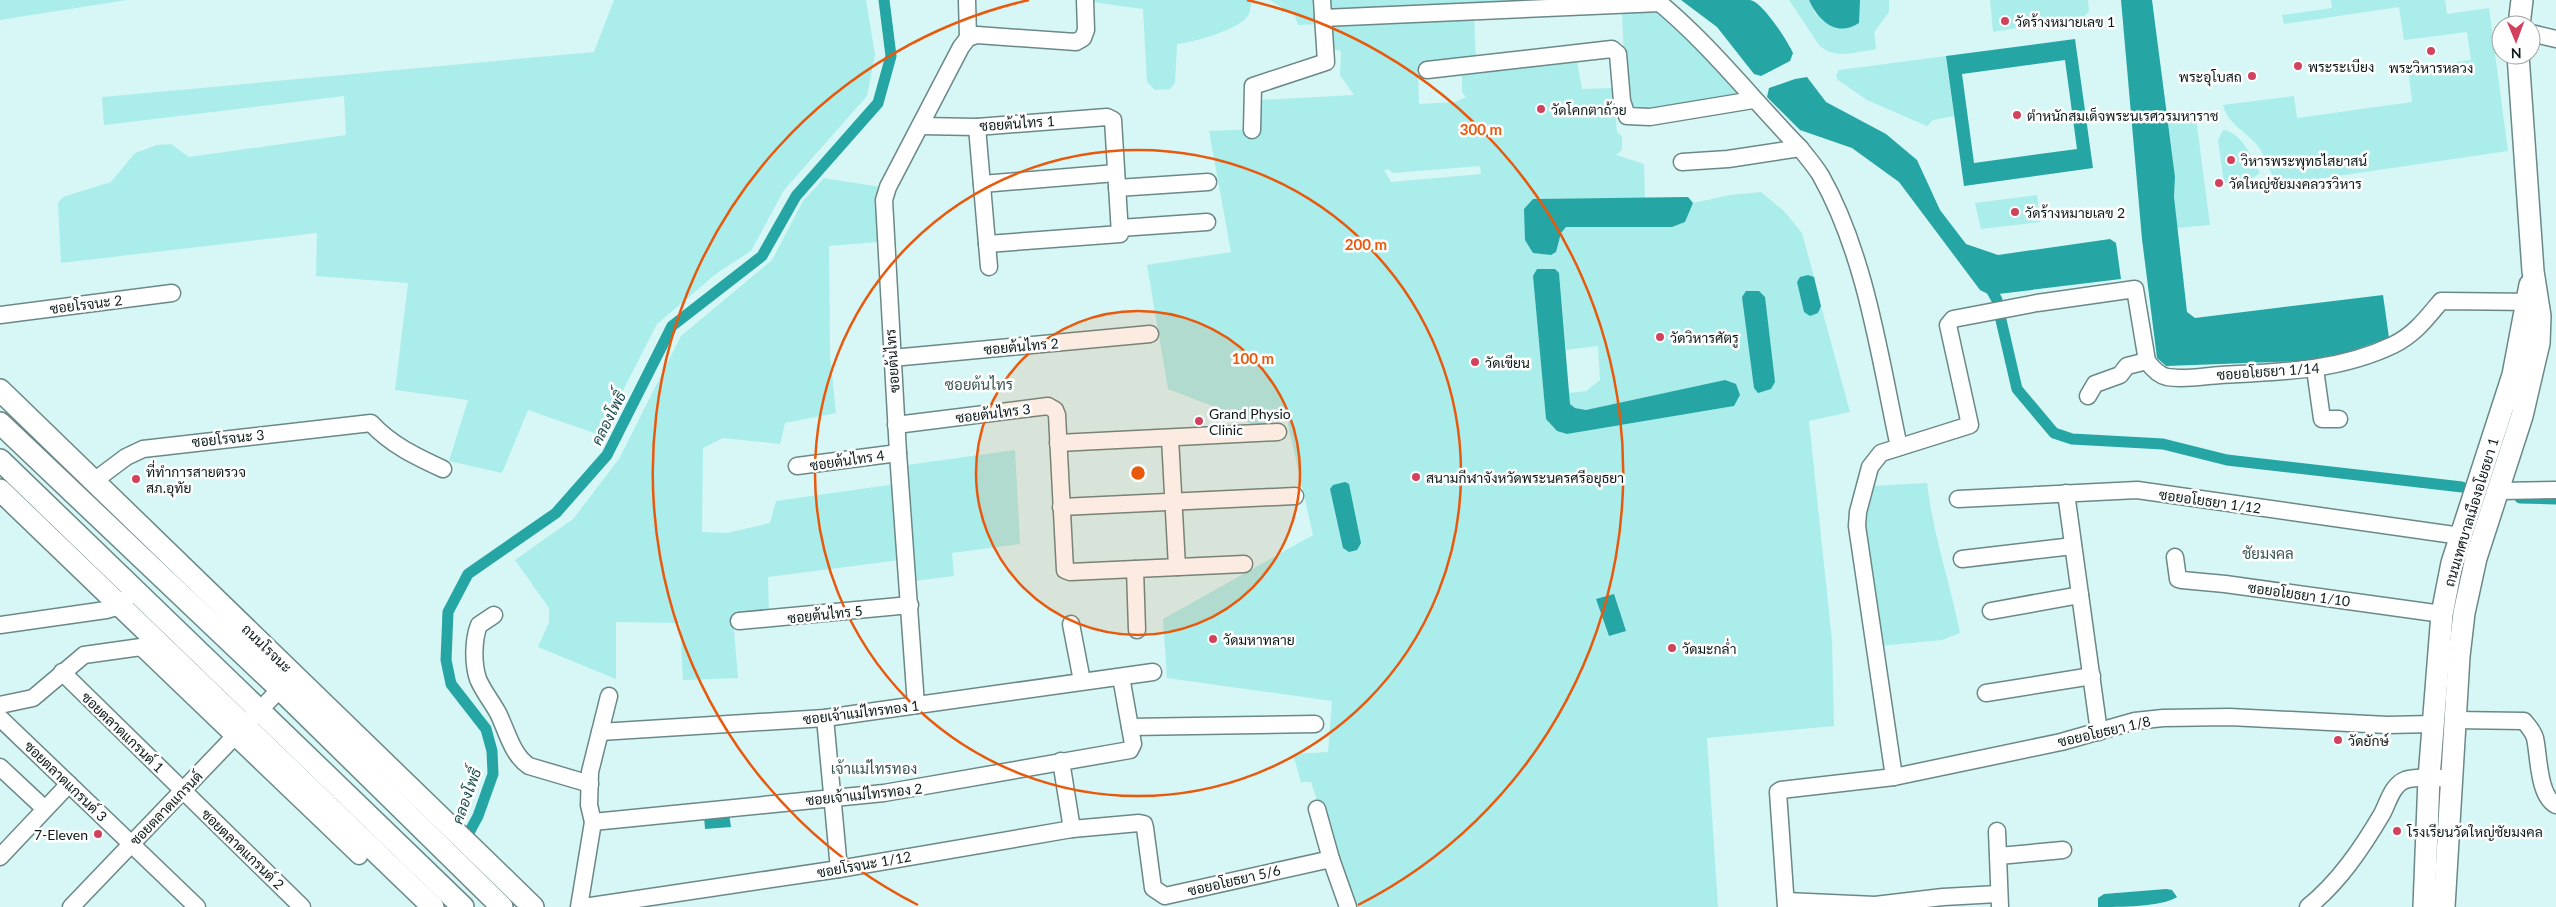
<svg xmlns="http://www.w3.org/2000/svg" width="2556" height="907" font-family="Lato,Sarabun,sans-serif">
<rect width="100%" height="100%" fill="#d6f7f6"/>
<g fill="#aaedeb" fill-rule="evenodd">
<path d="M0 0H127L0 20Z"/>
<path d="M614 0H866L875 55 867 96 784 190 751 251 717 273 657 324 600 435 528 410 502 473 449 461 468 400 395 390 408 283 316 276 317 233 61 263 58 203 63 197 111 182 135 153 157 145 171 144 189 157 346 135 344 96 104 125 102 97 594 52Z"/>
<path d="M1092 0H1251C1251 8 1250 16 1243 21 1228 32 1195 42 1177 44L1175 83 1170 89 1155 90 1147 82 1143 9 1092 2Z"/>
<path d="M1270 0H1317L1319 24 1298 25 1295 16Z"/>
<path d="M1328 0H1591L1332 11 1328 7Z"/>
<path d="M1789 0H1809L1816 15 1860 7V0H1889V12L1874 32 1876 49C1856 52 1834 60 1819 45Z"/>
<path d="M1990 0H2088L2089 11 2084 17 1993 32Z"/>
<path d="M2331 0H2445L2447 14 2489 8 2508 151 2276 185C2271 173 2267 160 2260 149 2249 132 2228 126 2223 105L2294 96 2297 118 2412 102 2408 69 2471 60 2467 32 2404 40 2399 7 2284 24 2282 15 2332 8Z"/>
<path d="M1660 10 1744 95 1633 112 1626 106 1622 11Z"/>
<path d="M1474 19 1476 59 1422 67 1418 71 1419 104 1455 102 1466 97 1462 92V76L1468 73 1573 58 1577 61 1582 89 1613 88 1617 132 1622 136V150L1616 155 1644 164 1645 198 1533 199 1556 252 1561 233 1566 227H1672L1685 222 1693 203 1730 195 1761 192 1784 211 1802 233 1814 277 1808 275 1810 316 1818 313 1821 306 1850 412 1809 421 1832 641 1834 726 1707 738 1718 907H1352L1311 782H1301L1293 754 1328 752 1332 701 1167 678 1163 619 1313 535 1285 411 1259 428 1233 414 1168 389 1147 265 1231 252 1209 131 1258 129V100L1354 95 1340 75 1341 51 1330 48 1329 30 1333 24ZM1480 166 1481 174 1391 182 1384 170 1388 169 1393 173ZM1559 273 1566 350 1598 346 1600 380 1586 391 1569 393 1570 404 1575 408 1586 410 1740 395 1734 406 1567 434 1557 431 1546 418 1533 276Z"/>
<path d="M1946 56 1954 116 1933 120 1927 126 1867 100 1838 80 1836 75 1839 70Z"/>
<path d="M2195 110 2210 225 2177 228 2174 197 2175 177 2167 113Z"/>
<path d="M2223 130C2243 133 2251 157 2260 173L2251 179 2224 183 2218 140Z"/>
<path d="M824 178 881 187 879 242 829 246 830 355 836 413 785 423 780 444 723 438 703 448 702 532 727 533 770 523 776 501 896 484 900 560 768 577 769 615 733 618 738 678 683 680 680 623 616 622V679L538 647 549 622V608L515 560 573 519 619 459 681 336 772 260 803 201Z"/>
<path d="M2037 195 2040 222 1981 229 1975 203Z"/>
<path d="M1015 450 1020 544 952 553 954 576 914 581 907 465Z"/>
<path d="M1927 483C1933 535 1950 582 1960 633L1942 640 1879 646 1862 525 1871 486Z"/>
</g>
<g fill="#25a5a4" fill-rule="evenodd">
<path d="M1681 0C1702 0 1731 0 1750 0 1763 2 1788 42 1793 53L1790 61 1761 76 1754 74 1717 27Z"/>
<path d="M1809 0H1860L1859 23C1836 38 1818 20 1809 0Z"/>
<path d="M2121 0H2152L2175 177 2174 197 2187 312 2195 318 2383 295 2389 338 2345 353 2301 361 2166 366 2157 358 2142 239Z"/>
<path d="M2075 39 2093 168 1964 186 1946 56ZM2065 60 2077 149 1974 163 1962 74Z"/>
<path d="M1807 77 1826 102 1886 134 1917 160 1940 210 1966 244 1998 255 2110 239 2116 243 2121 279 1990 295 1980 290 1899 182 1852 148 1800 130 1767 97 1769 88 1795 79Z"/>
<path d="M1688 197 1693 203 1685 222 1672 227H1566L1561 233 1556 252 1551 255 1533 253 1525 240 1524 209 1533 199Z"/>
<path d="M1537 269H1555L1559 273 1570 404 1575 408 1586 410 1725 380 1736 384 1740 395 1734 406 1567 434 1557 431 1546 419 1533 276Z"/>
<path d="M1808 275 1814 277 1821 306 1818 313 1810 316 1804 312 1797 282 1800 277Z"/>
<path d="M1746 291H1759L1765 297 1775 382 1771 389 1758 393 1754 388 1742 297Z"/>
<path d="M1345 482 1349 484 1361 543 1357 550 1349 552 1343 548 1330 489 1333 485Z"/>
<path d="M1614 594 1626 631 1609 636 1596 599Z"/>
<path d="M729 814 731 827 705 829 704 816Z"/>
<path d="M2166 889 2172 890 2177 897C2162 907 2118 907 2098 907V898L2104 894Z"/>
</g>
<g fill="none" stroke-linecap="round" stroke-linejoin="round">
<g stroke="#25a5a4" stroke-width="11">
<path d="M1987 282 1997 300"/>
<path d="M2001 320 2017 389 2054 433 2072 439 2163 444 2227 460 2462 487"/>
<path d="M2520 498 2556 499"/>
<path d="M463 844 478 816 493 774 492 751 486 729 451 684 446 660 448 612 468 574 556 513 607 455 672 326 762 256 796 196 878 103 891 56 884 0"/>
</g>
<defs>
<g id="minor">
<path d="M967 0 968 38"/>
<path d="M1656 0C1710 44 1752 99 1800 148"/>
<path d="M1323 18 1660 3"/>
<path d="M2531 33 2556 39"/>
<path d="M1427 70 1612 49 1618 54 1622 101 1627 116 1650 117 1753 100"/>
<path d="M920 126 977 127 1107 117 1113 120 1120 234 987 244"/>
<path d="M977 127 989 267"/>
<path d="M1252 130 1253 86 1326 62 1322 0"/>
<path d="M1682 162 1728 159 1800 148C1807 157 1815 166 1821 176 1866 256 1880 359 1899 447"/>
<path d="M982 184 1116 173"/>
<path d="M1117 188 1208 182"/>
<path d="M1120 228 1207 222"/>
<path d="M0 315 172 293"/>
<path d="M892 358 1150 334"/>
<path d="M2315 369 2322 419H2339"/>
<path d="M2088 396 2095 384 2120 375 2127 366 2147 361"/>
<path d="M896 425 1048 406 1055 410 1057 415 1065 570 1070 572 1244 564"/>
<path d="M1170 438 1177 567"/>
<path d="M1058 443 1278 432"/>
<path d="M797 466 898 453"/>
<path d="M94 481 126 457 143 449 371 423C391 445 417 457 443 469"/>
<path d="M2499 491 2556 490"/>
<path d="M2066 493 2099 732"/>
<path d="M1958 499 2137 490 2461 536"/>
<path d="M1061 507 1295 496"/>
<path d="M2175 557 2178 579 2182 580 2225 584 2442 614"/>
<path d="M1962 559 2073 546"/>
<path d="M1135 569 1137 630"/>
<path d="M1991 611 2080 595"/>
<path d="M494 615 479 625C473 640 473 664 478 679 483 691 492 702 498 713 507 731 512 755 529 766L590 784"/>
<path d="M739 621 910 605"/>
<path d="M1071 624 1082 681"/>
<path d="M0 625 106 610 120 606 127 598"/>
<path d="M62 672 302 907"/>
<path d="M1986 693 2092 676"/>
<path d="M0 705 33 698 84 655 141 647 359 856"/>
<path d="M916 705 898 453 884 200 888 187 961 47 968 38 977 35 1076 42 1083 38 1086 30 1085 0"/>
<path d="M0 718 197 907"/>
<path d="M825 718 839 869"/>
<path d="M2455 720 2524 721C2528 726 2533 731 2535 738 2539 755 2538 796 2556 805"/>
<path d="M1130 727 1315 724"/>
<path d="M600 732 825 718 1153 672"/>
<path d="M1061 761 1072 829"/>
<path d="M0 767 45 809"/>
<path d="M1894 777 1857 526 1858 512 1870 467 1881 453 1970 425 1948 325 1953 319 2037 303 2135 289 2147 361C2152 368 2158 375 2167 377 2184 380 2204 376 2221 375 2280 372 2339 371 2393 345 2414 335 2426 319 2441 301L2537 302"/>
<path d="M1317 809 1331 859 1348 907"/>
<path d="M593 822 884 793 1130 750 1133 744 1121 677"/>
<path d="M1997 831 2000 907"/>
<path d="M1999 856 2063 850"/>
<path d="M0 857 69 784"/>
<path d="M1786 901 1875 905 1943 897 1998 894"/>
<path d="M71 907 280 689"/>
<path d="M579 907 593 822 589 805 590 772 609 696"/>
<path d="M584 907 839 869 1072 829 1139 823 1144 824 1145 828 1153 888 1165 896 1331 859"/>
<path d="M1786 907 1778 792 1781 790 1894 777 2061 742 2135 721 2163 718 2230 717 2387 725 2433 724"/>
<path d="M2308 907C2339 882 2362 848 2382 814 2388 803 2392 785 2405 780 2419 776 2437 778 2451 779"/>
</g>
<g id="major">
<path d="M2519 25 2522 0"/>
<path d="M0 390 533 907"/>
<path d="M0 423 280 689 502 907"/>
<path d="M0 460 463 907"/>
<path d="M0 490 433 907"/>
<path d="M2424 907 2429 778 2442 614 2452 563 2513 375 2530 285"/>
<path d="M2444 907 2459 656 2464 613 2476 558 2522 416 2539 343 2540 316 2533 271 2518 55"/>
</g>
</defs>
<use href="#minor" stroke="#6a8887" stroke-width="19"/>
<use href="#major" stroke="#6a8887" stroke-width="24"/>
<use href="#minor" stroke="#fff" stroke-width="16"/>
<use href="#major" stroke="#fff" stroke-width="21"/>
</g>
<circle cx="1138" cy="473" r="162" fill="#e8590c" fill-opacity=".12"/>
<g fill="none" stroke="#e8590c" stroke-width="2.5">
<circle cx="1138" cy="473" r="162"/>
<circle cx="1138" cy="473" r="323"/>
<path d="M918 905A485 485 0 0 1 1029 0M1247 0A485 485 0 0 1 1358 905"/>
</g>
<g fill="#d2425d" stroke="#fff" stroke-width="2">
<circle cx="2005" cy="21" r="5"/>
<circle cx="2431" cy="51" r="5"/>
<circle cx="2298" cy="66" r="5"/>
<circle cx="2252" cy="76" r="5"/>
<circle cx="1541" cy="109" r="5"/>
<circle cx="2017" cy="115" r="5"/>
<circle cx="2231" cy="160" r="5"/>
<circle cx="2219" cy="183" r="5"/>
<circle cx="2015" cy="212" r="5"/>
<circle cx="1660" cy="337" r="5"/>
<circle cx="1475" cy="362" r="5"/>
<circle cx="1199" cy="421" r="5"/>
<circle cx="1416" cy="477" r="5"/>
<circle cx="136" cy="479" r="5"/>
<circle cx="1213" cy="639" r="5"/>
<circle cx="1672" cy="648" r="5"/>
<circle cx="2338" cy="740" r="5"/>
<circle cx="2397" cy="831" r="5"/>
<circle cx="98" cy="834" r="5"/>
</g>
<g text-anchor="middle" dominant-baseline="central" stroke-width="5" stroke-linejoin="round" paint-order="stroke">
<g font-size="14" fill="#0d1919" stroke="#fff" text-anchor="start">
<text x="2015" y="21">วัดร้างหมายเลข 1</text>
<text x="2308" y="66">พระระเบียง</text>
<text x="2431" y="67" text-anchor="middle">พระวิหารหลวง</text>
<text x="2242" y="76" text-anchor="end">พระอุโบสถ</text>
<text x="1551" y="109">วัดโคกตาถ้วย</text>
<text x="2027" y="115">ตำหนักสมเด็จพระนเรศวรมหาราช</text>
<text x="2241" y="160">วิหารพระพุทธไสยาสน์</text>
<text x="2229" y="183">วัดใหญ่ชัยมงคลวรวิหาร</text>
<text x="2025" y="212">วัดร้างหมายเลข 2</text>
<text x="1670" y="337">วัดวิหารศัตรู</text>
<text x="1485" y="362">วัดเขียน</text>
<text x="1209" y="413">Grand Physio<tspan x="1209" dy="16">Clinic</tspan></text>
<text x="146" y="471">ที่ทำการสายตรวจ<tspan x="146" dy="16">สภ.อุทัย</tspan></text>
<text x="1426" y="477">สนามกีฬาจังหวัดพระนครศรีอยุธยา</text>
<text x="1223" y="639">วัดมหาทลาย</text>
<text x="1682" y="648">วัดมะกล่ำ</text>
<text x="2348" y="740">วัดยักษ์</text>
<text x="2407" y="831">โรงเรียนวัดใหญ่ชัยมงคล</text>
<text x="88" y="834" text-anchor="end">7-Eleven</text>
</g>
<g font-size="14" fill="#0d1919" stroke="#fff">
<text transform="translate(1017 123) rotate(-4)">ซอยต้นไทร 1</text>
<text transform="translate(86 304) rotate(-7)">ซอยโรจนะ 2</text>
<text transform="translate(1021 346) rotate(-5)">ซอยต้นไทร 2</text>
<text transform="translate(892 361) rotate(-94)">ซอยต้นไทร</text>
<text transform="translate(2268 371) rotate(-4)">ซอยอโยธยา 1/14</text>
<text transform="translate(993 413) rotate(-7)">ซอยต้นไทร 3</text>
<text transform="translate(228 438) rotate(-6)">ซอยโรจนะ 3</text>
<text transform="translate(847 460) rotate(-8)">ซอยต้นไทร 4</text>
<text transform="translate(2210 501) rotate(8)">ซอยอโยธยา 1/12</text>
<text transform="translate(2471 512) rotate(-73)">ถนนเทศบาลเมืองอโยธยา 1</text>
<text transform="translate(2299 594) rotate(8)">ซอยอโยธยา 1/10</text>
<text transform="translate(825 614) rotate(-6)">ซอยต้นไทร 5</text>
<text transform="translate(267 648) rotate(44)">ถนนโรจนะ</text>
<text transform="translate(861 712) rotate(-7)">ซอยเจ้าแม่ไทรทอง 1</text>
<text transform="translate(2104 731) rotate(-13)">ซอยอโยธยา 1/8</text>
<text transform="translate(123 732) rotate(44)">ซอยตลาดแกรนด์ 1</text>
<text transform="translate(66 781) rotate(44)">ซอยตลาดแกรนด์ 3</text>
<text transform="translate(864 794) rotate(-6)">ซอยเจ้าแม่ไทรทอง 2</text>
<text transform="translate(166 808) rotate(-46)">ซอยตลาดแกรนด์</text>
<text transform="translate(243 849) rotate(44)">ซอยตลาดแกรนด์ 2</text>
<text transform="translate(864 864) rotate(-10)">ซอยโรจนะ 1/12</text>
<text transform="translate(1234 880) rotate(-13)">ซอยอโยธยา 5/6</text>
</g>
<g font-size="15" fill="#395655" stroke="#fff">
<text x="979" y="384">ซอยต้นไทร</text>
<text x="2268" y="553">ชัยมงคล</text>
<text x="874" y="768">เจ้าแม่ไทรทอง</text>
</g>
<g font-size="15" font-style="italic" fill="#194d4c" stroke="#fff">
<text transform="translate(608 418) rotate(-63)">คลองโพธิ์</text>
<text transform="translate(466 796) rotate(-70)">คลองโพธิ์</text>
</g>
</g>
<circle cx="1138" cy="473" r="8" fill="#e8590c" stroke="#fff" stroke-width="2.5"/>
<g font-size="15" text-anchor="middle" font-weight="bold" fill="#e8590c" stroke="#fff" stroke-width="5" stroke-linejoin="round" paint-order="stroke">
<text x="1481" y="135">300 m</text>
<text x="1366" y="250">200 m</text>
<text x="1253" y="364">100 m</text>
</g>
<g transform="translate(2516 40) rotate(179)"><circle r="24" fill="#ffffff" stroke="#9ea3a3"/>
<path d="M0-4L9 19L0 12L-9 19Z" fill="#d2425d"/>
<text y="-8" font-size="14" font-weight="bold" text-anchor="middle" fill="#0d1919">N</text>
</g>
</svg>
